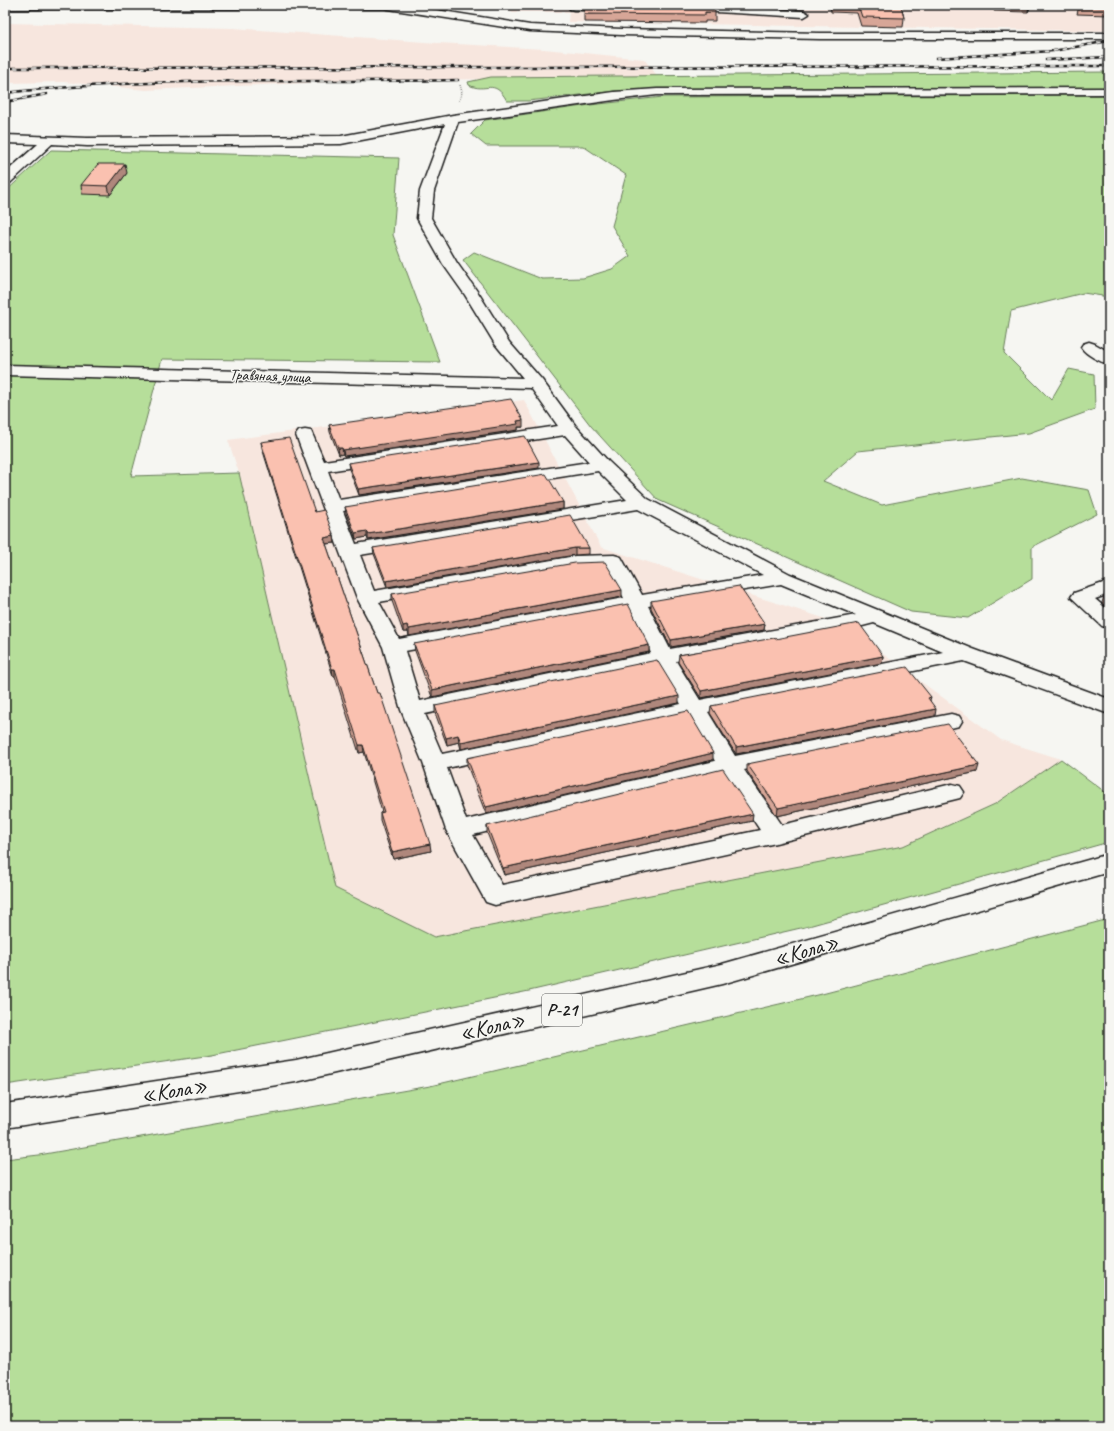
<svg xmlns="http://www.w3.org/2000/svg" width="1114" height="1431" font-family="Caveat,sans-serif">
<rect width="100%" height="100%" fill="#f6f6f2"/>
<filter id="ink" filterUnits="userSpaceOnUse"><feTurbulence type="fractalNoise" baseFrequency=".025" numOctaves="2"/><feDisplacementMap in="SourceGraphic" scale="8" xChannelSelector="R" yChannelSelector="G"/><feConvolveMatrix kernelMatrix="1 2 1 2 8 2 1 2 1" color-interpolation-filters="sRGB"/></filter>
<g filter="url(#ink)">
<g fill="#f7e6de">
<path d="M509 5H1109V31L568 22 569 12H513L506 8Z"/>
<path d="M5 23 233 28 438 43 544 49 644 59 659 78 376 80 146 90 64 82 5 83Z"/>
<path d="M524 400 601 547 842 624 1001 740 1061 759 995 804 903 846 434 937 335 888 239 473 228 440Z"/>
</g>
<g fill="#b6de9a" stroke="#697d5b">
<path d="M1109 72V88L615 91 528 101H507C494 77 486 94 469 85L468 82 491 77Z"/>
<path d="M1109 95V297L1083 293 1011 311 1004 353 1051 400 1069 369 1094 374 1095 409 1029 433 858 451 823 481 882 505 1022 478 1089 490 1097 514 1032 547V579L968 618 911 612 658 500 591 426 463 260 474 252 542 279 583 278 612 269 630 256 612 226 626 175 583 146H486L471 134 485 120 590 105 663 97Z"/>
<path d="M51 150 399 158 393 235 440 362 162 359 131 476 239 473 335 888 434 937 903 846 995 804 1061 759 1109 795V842L805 927 529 991 212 1055 5 1085V192Z"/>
<path d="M1109 919V1426H5V1159L39 1155 430 1086 822 994Z"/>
</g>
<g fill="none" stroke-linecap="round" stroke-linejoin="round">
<defs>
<g id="minor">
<path d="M5 5H405L530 25 622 29 820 33H1109V39H820L622 35 530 31 382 8 5 9Z"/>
<path d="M570 5H619L620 7 615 10H574L570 9 569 7Z"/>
<path d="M686 5 804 11 809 14 804 17 681 10 680 8 681 6Z"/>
<path d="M1109 88V94L657 95 614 100 458 122 434 191 431 218 457 263 479 294 509 342 542 380 575 425 608 461 648 499 790 574 973 649 1109 699V714L964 661 708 712 735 756 951 714 959 716 962 721 959 726 951 728 744 770 782 825 952 784 960 786 964 792 960 798 952 800 776 843 495 905 486 902 446 830 423 763 401 710 383 647 357 598 296 435 299 431 305 430 311 431 324 461 558 426 531 388 5 375V365L523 378 495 344 465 295 443 264 417 218 420 191 445 124 341 144 87 146 52 144 10 183 5 184V173L38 144 5 143V135L87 138 341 136 453 115 614 92 657 89ZM565 435 589 462 339 500 328 471ZM598 471 627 500 356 544 343 511ZM638 509 763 575 642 595 621 557 614 555 575 556 374 591 360 555ZM607 567 624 598 399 639 379 602 575 568ZM781 584 856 615 670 649 648 606ZM629 609 651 653 420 701 405 651ZM874 623 943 652 700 700 676 661 843 631ZM657 665 681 704 442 754 425 714ZM688 716 715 761 466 820 447 768ZM723 774 760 830 502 885 473 835Z"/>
<path d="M1089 342 1095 344 1109 352V364C1100 362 1086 355 1081 347L1083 344Z"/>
<path d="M1109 581V594L1095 599 1109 611V628L1102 626 1071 597 1074 593Z"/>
</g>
<path id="highway" d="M1109 854V872L722 984 296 1082 5 1128V1104L296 1060 722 964Z"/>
</defs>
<use href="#minor" stroke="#1c1c1c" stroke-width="3"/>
<use href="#highway" stroke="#1c1c1c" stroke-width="3"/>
<path stroke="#1c1c1c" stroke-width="1.5" stroke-dasharray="0.5 1.5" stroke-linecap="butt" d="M459 101 462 92 460 85"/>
<use href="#minor" fill="#f6f6f2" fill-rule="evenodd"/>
<use href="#highway" fill="#f6f6f2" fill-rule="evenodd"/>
<defs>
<g id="rail">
<path d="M936 58 1053 51 1109 41"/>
<path d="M1046 60 1109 57"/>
<path d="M5 68 1109 66"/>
<path d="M5 93C155 76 307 83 458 80"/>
<path d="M5 102 47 94"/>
</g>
</defs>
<use href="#rail" stroke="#1c1c1c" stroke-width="2.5"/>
<use href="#rail" stroke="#f6f6f2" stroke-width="1.5" stroke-dasharray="4.5" stroke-linecap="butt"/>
</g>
<g fill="#d7a697" stroke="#1c1c1c">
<path d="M830 5H901L904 18 903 27 861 26 857 13 831 12Z"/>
<path d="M995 5H1031L1028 12 994 11Z"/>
<path d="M1109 5V15L1077 14 1079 6Z"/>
<path d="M715 12V21H705V23L584 22V14Z"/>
<path d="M127 173 110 195 82 194 81 185Z"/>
<path d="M329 425 523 427H518V430L344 456 343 454 339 455 330 432Z"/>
<path d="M261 442 334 536 335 543 326 544 431 851 393 859 380 820V813L382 812 364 752 359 753 335 676H333L262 448Z"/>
<path d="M348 463 539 468 359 495 349 469Z"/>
<path d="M563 502V509L368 540 367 537 356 539 346 513 345 507Z"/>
<path d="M373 548H589V554L575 555 387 587 374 554Z"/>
<path d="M1109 579V609L1102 603Z"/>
<path d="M392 594 622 597 409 636 408 632H403L392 601Z"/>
<path d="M651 601 765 624 764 630 671 647 651 608Z"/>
<path d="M775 639 883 656 882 663 701 698 678 662 679 655Z"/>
<path d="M414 644 649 645V652L432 697 415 651Z"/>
<path d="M931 697 930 700 935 716 736 754 710 713 711 706Z"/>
<path d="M679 703 461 749 459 742 447 745 435 713V706Z"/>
<path d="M467 758 713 760 486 814 467 765Z"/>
<path d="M747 764 977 772 777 816 747 771Z"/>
<path d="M752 821 504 875 487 833V826Z"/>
</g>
<g fill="#af877b" stroke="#1c1c1c">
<path d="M1029 5H1031L1028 12Z"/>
<path d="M125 164 127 173 110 195 108 186Z"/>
<path d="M523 420V427H518V430L344 456 343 450Z"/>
<path d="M338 448H342L343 454 339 455Z"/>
<path d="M539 462V468L359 495 358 489Z"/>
<path d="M563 502V509L368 540V534Z"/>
<path d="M367 531V537L356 539 355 533Z"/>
<path d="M334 536 335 543 324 544V538Z"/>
<path d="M575 548V555L387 587 386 581Z"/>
<path d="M622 590V597L409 636V629Z"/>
<path d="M765 624 764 630 671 647V640Z"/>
<path d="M407 625 408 632H403V626Z"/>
<path d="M649 645V652L432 697V690Z"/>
<path d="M883 656 882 663 701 698V691Z"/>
<path d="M332 669H335V676H333Z"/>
<path d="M679 696V703L461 749V742Z"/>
<path d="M936 709 935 716 736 754V747Z"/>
<path d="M458 735 459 742 447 745 446 738Z"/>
<path d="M359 745H363L364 752 359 753Z"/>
<path d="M713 753V760L486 814V807Z"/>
<path d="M979 765 977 772 777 816 778 808Z"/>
<path d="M753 814 752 821 504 875 503 868Z"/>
<path d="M430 844 431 851 393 859 392 852Z"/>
</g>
<g fill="#fac1b0" stroke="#1c1c1c">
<path d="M585 5H714L715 12H705V15L584 14Z"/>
<path d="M858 5H901L904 18 862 17Z"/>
<path d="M1081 5H1109V7L1079 6Z"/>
<path d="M98 164H125L108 186 81 185Z"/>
<path d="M511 399 523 420 517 421 518 424 343 450 342 448H338L329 425Z"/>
<path d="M525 436 539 462 358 489 348 463Z"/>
<path d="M289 438 315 512 324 510 334 536 324 538 377 693H380L430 844 392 852 380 813 384 812 363 745H359L335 669H332L261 442Z"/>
<path d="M546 474 563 502 368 534 367 531 355 533 345 507Z"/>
<path d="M570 515 589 548H575L386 581 373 548Z"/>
<path d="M605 562 622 590 409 629 407 625 403 626 392 594 575 563Z"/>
<path d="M739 586 765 624 671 640 651 601Z"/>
<path d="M628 604 649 645 432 690 414 644Z"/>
<path d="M859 623 883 656 701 691 679 655 774 638 775 639Z"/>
<path d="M657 660 679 696 461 742 458 735 446 738 435 706Z"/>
<path d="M907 667 931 697 928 698 936 709 736 747 711 706Z"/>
<path d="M688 711 713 753 486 807 467 758Z"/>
<path d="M948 724 979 765 778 808 747 764Z"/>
<path d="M723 769 753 814 503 868 487 826Z"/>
</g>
</g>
<g text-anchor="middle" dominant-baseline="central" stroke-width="3" stroke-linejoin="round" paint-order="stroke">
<g font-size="16" fill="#1c1c1c" stroke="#f6f6f2">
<text transform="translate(270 376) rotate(2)">Травяная улица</text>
</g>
<rect fill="#f6f6f2" stroke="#5d5d5c" stroke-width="1" x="542" y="994" width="40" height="32" rx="3"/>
<g font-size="18" font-weight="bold" fill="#1c1c1c">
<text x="562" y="1010">Р-21</text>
</g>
<g font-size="23" fill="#1c1c1c" stroke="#f6f6f2">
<text transform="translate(806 950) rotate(-16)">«Кола»</text>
<text transform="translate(492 1026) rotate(-13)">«Кола»</text>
<text transform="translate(174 1090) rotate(-9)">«Кола»</text>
</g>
</g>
<rect width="1114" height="1431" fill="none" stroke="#f6f6f2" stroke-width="20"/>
<rect x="10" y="10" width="1094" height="1411" fill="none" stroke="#1c1c1c" stroke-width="1.5" filter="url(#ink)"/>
</svg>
